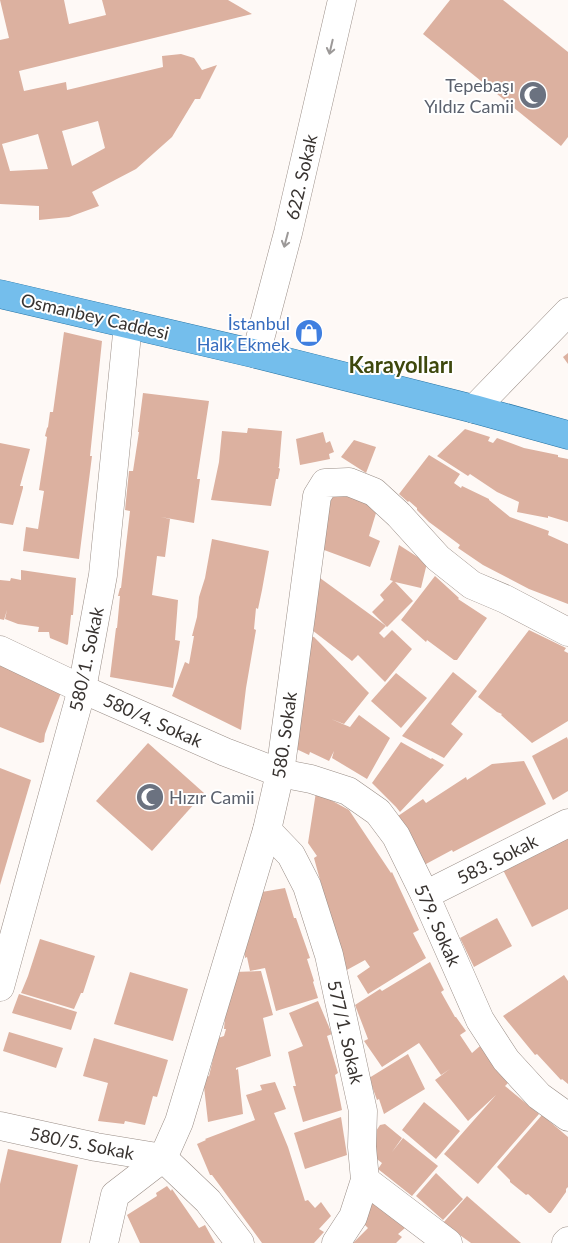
<svg xmlns="http://www.w3.org/2000/svg" width="568" height="1243" font-family="Lato,sans-serif">
<rect width="100%" height="100%" fill="#fef9f6"/>
<g fill="#dcb1a0" fill-rule="evenodd">
<path d="M0 0H64L69 24 106 15 102 0H228L252 14 19 71 24 91 66 82 67 90 163 67 162 56 181 54 194 58 202 70 217 65 200 99H195L172 137 136 169 92 192 99 206 69 217 39 220V206L0 204V40L9 38ZM98 121 105 148 72 166 62 131ZM38 134 48 169 10 171 2 144Z"/>
<path d="M450 0H503L568 52V137L561 146 423 34Z"/>
<path d="M64 332 102 341 90 456H92L79 559 23 551 26 527 38 529 44 491 39 490 45 451 47 437 45 436 47 428 48 427 50 412H53Z"/>
<path d="M568 353V364L563 357Z"/>
<path d="M143 393 209 401 197 479H200L194 523 161 517 170 519 165 557 157 556 152 595 178 600 175 640 180 641 173 688 110 677 116 628H117L120 596H118L120 588H121L130 511 125 510 129 471H133L139 432H138Z"/>
<path d="M248 428 282 431 279 467H278L280 469 278 479H276L271 506 211 500 219 462 222 431 247 433Z"/>
<path d="M465 429 490 437 488 441 493 443 497 438 524 448 558 455V457L568 459V522L548 516V518L517 512 519 502 497 492 470 474 468 476 437 456Z"/>
<path d="M323 432 326 443 330 441 334 452 329 454 330 459 300 465 296 439Z"/>
<path d="M354 440 376 447 366 473 341 457Z"/>
<path d="M0 443 30 449 20 486H23V488L13 525 0 523Z"/>
<path d="M429 455 460 474 454 483 461 488 462 486 489 499V500L510 517 549 531 548 535 568 544V604L529 589 483 565 458 548 460 545 429 522 417 510V508L409 501 408 502 399 494Z"/>
<path d="M333 486 362 495 376 513 369 536 380 541 370 567 316 547Z"/>
<path d="M212 539 269 551 262 590 258 609 256 608 254 629 256 630 246 688 241 730 172 696 185 662 189 664 194 636H192L197 617 199 597 205 578Z"/>
<path d="M399 545 427 563 421 588 395 582 413 601 387 627 372 612 384 600 380 595 393 581 390 580Z"/>
<path d="M21 570 76 578 73 615H71L68 644 67 645 50 638 49 632H38L39 627 18 624 5 619 7 610 4 620 0 619V580L10 581 11 578 21 580Z"/>
<path d="M435 576 459 598 458 599 487 618 457 660H454L427 640 426 642 401 620Z"/>
<path d="M320 578 386 626 379 633 384 638 392 630 412 649 385 682 358 655 352 661 312 630 308 626Z"/>
<path d="M529 630 566 648 564 651 568 653V721L532 743 501 715 502 714 497 712 478 697Z"/>
<path d="M308 636 314 637 369 693 344 724 331 719 350 727 359 715 390 738 367 779 332 758 334 751 329 761 310 752 309 755 292 747Z"/>
<path d="M0 665 61 693 51 718 45 734 44 742 40 743 0 727Z"/>
<path d="M453 672 477 691 451 724 463 734 444 758 402 736Z"/>
<path d="M396 673 427 698 401 728 371 701Z"/>
<path d="M567 737 568 740V791L553 800 532 756Z"/>
<path d="M401 742 431 759 432 758 444 765 400 812 396 807 372 783Z"/>
<path d="M148 743 204 793 152 851 96 801Z"/>
<path d="M524 761 546 804 453 852 452 850 426 864H424L398 816 423 799 426 803 466 777 467 780 492 764Z"/>
<path d="M0 768 31 780 0 885Z"/>
<path d="M316 792 349 810 391 873 392 872 419 930 413 933 426 958 368 994 357 976 370 967 365 960 345 971 314 858 317 856 308 843Z"/>
<path d="M568 830V909L532 927 501 866Z"/>
<path d="M285 888 294 918H296L310 958 307 959 314 981 313 982 318 998 276 1011 265 968 250 971 247 957 245 958 242 927 256 893Z"/>
<path d="M497 918 512 946 474 967 460 938Z"/>
<path d="M40 939 95 956 83 993H81L74 1009 21 993 28 976Z"/>
<path d="M430 962 444 990 441 992 455 1017H456L466 1031 460 1035 472 1053 480 1046 508 1083 505 1086 539 1114 478 1184 444 1154 496 1095 468 1121 435 1080 450 1069 441 1075 419 1043 382 1067 364 1041 368 1039 355 1005 380 989 382 991Z"/>
<path d="M261 971 273 1015 263 1018 271 1056 236 1068V1070L238 1069 243 1114 208 1122 203 1078 209 1076 218 1038 224 1036 226 1029H224L227 993 234 972Z"/>
<path d="M130 972 188 989 173 1041 114 1024Z"/>
<path d="M564 975 568 981V1084L562 1079 561 1080 537 1054 535 1055 503 1016Z"/>
<path d="M19 994 77 1012 71 1030 12 1013Z"/>
<path d="M318 1001 332 1034 327 1036 338 1073 335 1075 342 1110 303 1122 293 1086H296L288 1052 303 1046 289 1013Z"/>
<path d="M9 1032 63 1048 56 1068 3 1051Z"/>
<path d="M94 1038 168 1060 157 1097 153 1096 145 1125 125 1121 124 1124 98 1121 108 1083 83 1076Z"/>
<path d="M408 1054 425 1089 384 1114 379 1099 377 1100 369 1078Z"/>
<path d="M275 1082 286 1109 274 1113 288 1147 305 1201 308 1200 315 1208 321 1202 331 1216 319 1229 324 1232 314 1243H262L212 1175H210L197 1144 206 1140 205 1139 255 1120 246 1095 262 1090 260 1085Z"/>
<path d="M424 1102 460 1131 436 1159 402 1130Z"/>
<path d="M542 1115 568 1137V1187L566 1189V1192L551 1213H549L528 1194 526 1195 510 1182V1180L497 1167Z"/>
<path d="M341 1117 347 1155 305 1169 294 1133Z"/>
<path d="M385 1124 402 1138 392 1152 403 1138 438 1166 412 1196 378 1169 382 1163 364 1149 380 1125Z"/>
<path d="M8 1149 78 1165 61 1243H0V1184Z"/>
<path d="M436 1173 463 1199 443 1220 416 1196Z"/>
<path d="M167 1186 171 1191 172 1189 199 1228 205 1225 215 1243H140L127 1215 157 1196 156 1193Z"/>
<path d="M467 1196 521 1243H471L443 1223Z"/>
<path d="M373 1202 405 1228 398 1234 402 1237 396 1243H353L368 1228 359 1219Z"/>
</g>
<g fill="none" stroke-linecap="round" stroke-linejoin="round">
<defs>
<g id="minor">
<path d="M256 354 288 233 342 0"/>
<path d="M474 409 568 312"/>
<path d="M0 650 82 689 225 752 280 773 311 779 348 791 378 812 396 836 425 895 480 1020 506 1060 539 1096 568 1117"/>
<path d="M267 830 291 855 307 886 329 955 363 1111 362 1147 365 1180 353 1217 336 1243"/>
<path d="M425 895 568 823"/>
<path d="M0 987 82 689 103 575 128 324"/>
<path d="M0 1126 96 1147 163 1158 208 1201 240 1243"/>
<path d="M365 1180 448 1243"/>
<path d="M104 1243 115 1195 163 1158 179 1122 267 830 280 773 317 496 325 483 349 482 374 492 399 515 438 558 472 585 505 599 568 632"/>
<path d="M566 1243 568 1241"/>
</g>
<path id="major" d="M0 294 256 354 474 409 568 435"/>
</defs>
<use href="#minor" stroke="#9a8e87" stroke-width="29"/>
<use href="#major" stroke="#2371a2" stroke-width="29"/>
<use href="#minor" stroke="#fff" stroke-width="28"/>
<use href="#major" stroke="#74beec" stroke-width="28"/>
</g>
<defs><path id="oneway-shaft" d="M-6 0H5M1.5-3L5.5 0L1.5 3" fill="none" stroke-width="1.6" stroke-linecap="round" stroke-linejoin="round" transform="scale(1.25)"/></defs>
<g stroke="#9c9998">
<use href="#oneway-shaft" transform="translate(331 47) rotate(103)"/>
<use href="#oneway-shaft" transform="translate(286 240) rotate(105)"/>
</g>
<defs>
<symbol id="mosque-disc" viewBox="-11 -11 22 22"><circle r="9.5" fill="#6b7280" stroke="#fff"/><path d="M3.5-4.9A6 6 0 1 0 3.5 4.9A5 5 0 1 1 3.5-4.9Z" fill="#fff"/></symbol>
<symbol id="shop-disc" viewBox="-11 -11 22 22"><circle r="9.5" fill="#3f7fe0" stroke="#fff"/><path d="M-5-2.5h2.3a2.7 3.5 0 0 1 5.4 0H5L5.5 6h-11ZM-1.5-2.5h3a1.5 2.3 0 0 0-3 0Z" fill="#fff"/></symbol>
</defs>
<g fill-rule="evenodd">
<use href="#mosque-disc" x="517" y="79" width="32" height="32"/>
<use href="#shop-disc" x="293" y="317" width="32" height="32"/>
<use href="#mosque-disc" x="134" y="781" width="32" height="32"/>
</g>
<g text-anchor="middle" dominant-baseline="central" stroke-width="4" stroke-linejoin="round" paint-order="stroke">
<g font-size="18" fill="#5b616d" stroke="#fff" text-anchor="end">
<text x="514" y="85">Tepebaşı<tspan x="514" dy="21">Yıldız Camii</tspan></text>
<text x="169" y="797" text-anchor="start">Hızır Camii</text>
</g>
<g font-size="18" fill="#383330" stroke="#fff">
<text transform="translate(301 177) rotate(-77)">622. Sokak</text>
<text transform="translate(95 316) rotate(13)">Osmanbey Caddesi</text>
<text transform="translate(86 659) rotate(-78)">580/1. Sokak</text>
<text transform="translate(153 720) rotate(24)">580/4. Sokak</text>
<text transform="translate(284 735) rotate(-82)">580. Sokak</text>
<text transform="translate(497 859) rotate(-27)">583. Sokak</text>
<text transform="translate(438 925) rotate(66)">579. Sokak</text>
<text transform="translate(346 1032) rotate(77)">577/1. Sokak</text>
<text transform="translate(82 1143) rotate(11)">580/5. Sokak</text>
</g>
<g font-size="18" fill="#366cbe" stroke="#fff" text-anchor="end">
<text x="290" y="323">İstanbul<tspan x="290" dy="21">Halk Ekmek</tspan></text>
</g>
<g font-size="22" font-weight="bold" fill="#3e480d" stroke="#fff">
<text x="401" y="364">Karayolları</text>
</g>
</g>
</svg>
